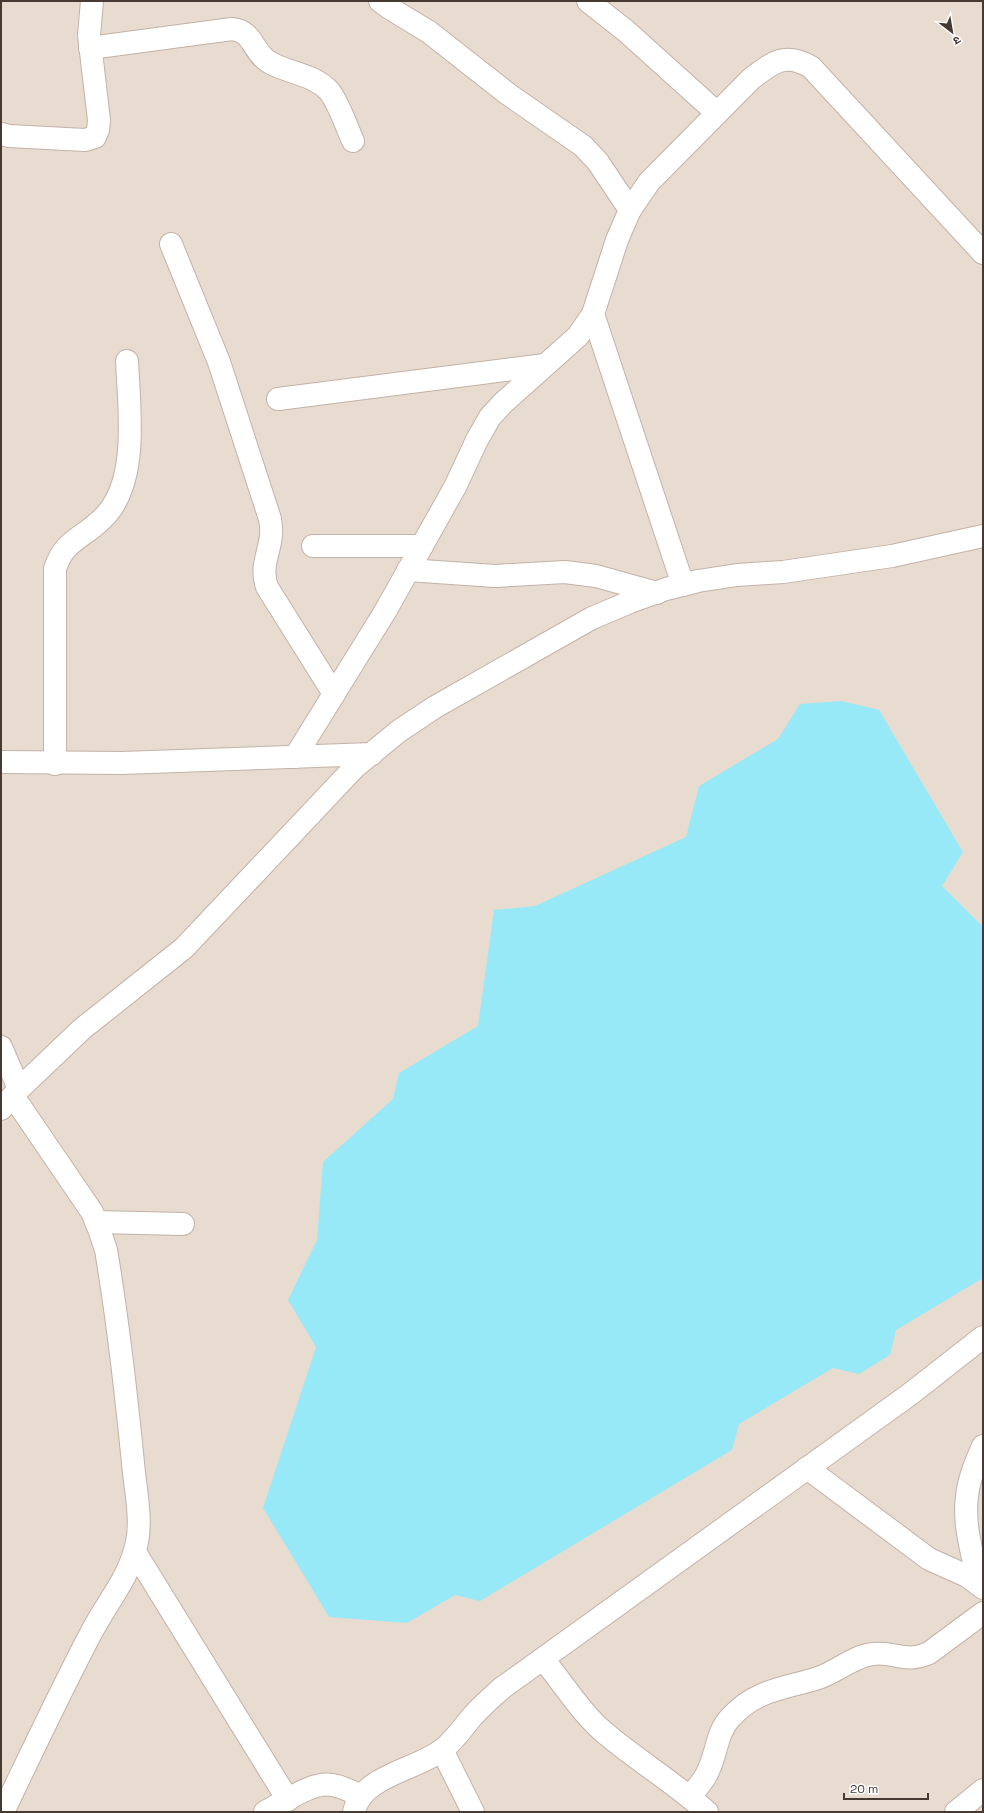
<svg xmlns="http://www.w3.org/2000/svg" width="984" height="1813" font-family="'Space Grotesk','Noto Sans Devanagari',sans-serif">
<rect width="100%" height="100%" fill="#f4eae3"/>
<rect fill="#e8dbd0" x="1" y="1" width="982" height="1811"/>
<path fill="#97e9f8" d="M841 701 879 710 963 852 942 886 983 927V1278L896 1330 890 1355 859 1374 833 1368 739 1424 732 1450 480 1601 455 1595 407 1623 329 1617 263 1508 316 1347 288 1300 317 1240 323 1162 393 1099 399 1073 478 1026 494 910 535 906 686 837 699 786 778 739 800 704Z"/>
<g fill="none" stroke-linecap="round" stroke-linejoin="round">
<defs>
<g id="street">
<path d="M380 1 388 7 429 32 508 94 583 146 598 162 630 210"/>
<path d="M588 1 626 31 717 113"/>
<path d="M90 48 232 29C254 31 252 52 269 62 287 73 314 74 329 91 338 101 347 128 353 141"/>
<path d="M1 134 9 136 85 140 95 137 98 130 99 120 89 35 92 1"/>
<path d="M171 244 219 362 270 519C276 546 258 561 267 587L334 694"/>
<path d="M593 314 683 585"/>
<path d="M278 399 545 365"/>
<path d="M313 546H422"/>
<path d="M408 570 495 576 565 572 596 576 657 593"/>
<path d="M295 757 386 610 455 487 477 440 490 417 503 403 578 336 593 314 617 240 630 210 649 182 751 79C773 62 785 52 811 67L983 253"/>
<path d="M1 762 122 763 372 754"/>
<path d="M55 764V569C64 540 82 539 102 519 140 484 129 408 127 361"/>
<path d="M1 1047 19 1089"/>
<path d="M1 1109 19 1089 82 1029 184 948 355 767 399 731 435 707 592 618 630 602 666 589 698 581 737 575 783 572 892 556 983 536"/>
<path d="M96 1222 183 1224"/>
<path d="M807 1468 929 1559 967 1576 983 1588"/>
<path d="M135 1552 288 1800"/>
<path d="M979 1584C973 1556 963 1525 967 1496 969 1478 976 1462 983 1446"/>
<path d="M543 1659C563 1683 581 1713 605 1733 638 1761 675 1783 707 1812"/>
<path d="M442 1750 473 1812"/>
<path d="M690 1796C697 1788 705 1780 709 1769 717 1752 717 1731 731 1717 757 1689 784 1689 818 1678 837 1672 853 1656 873 1654 894 1651 905 1664 929 1653L983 1613"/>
<path d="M3 1812C32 1752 60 1692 91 1633 107 1602 130 1577 137 1542 142 1519 135 1487 133 1463 126 1392 118 1321 106 1250L99 1229 92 1212 13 1096"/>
<path d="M265 1812C283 1803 312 1781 332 1785 342 1786 352 1792 361 1796"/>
<path d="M354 1812C361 1776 416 1770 442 1750 453 1742 462 1729 471 1718 480 1707 491 1698 502 1688L909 1395 983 1337"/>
<path d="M956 1812 983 1790"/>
</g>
</defs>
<use href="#street" stroke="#c3b2a7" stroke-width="24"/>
<use href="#street" stroke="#fff" stroke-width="22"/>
</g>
<rect width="984" height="1813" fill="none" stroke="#463932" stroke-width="4"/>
<g transform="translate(952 32) rotate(149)" stroke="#ffffff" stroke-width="3" paint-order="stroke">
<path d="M0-3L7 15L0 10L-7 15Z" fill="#463932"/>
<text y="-6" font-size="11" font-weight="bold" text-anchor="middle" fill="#463932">उ</text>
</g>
<path d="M844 1793v6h84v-6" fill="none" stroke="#463932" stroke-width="2"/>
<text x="850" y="1793" font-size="12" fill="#463932" stroke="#ffffff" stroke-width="3" paint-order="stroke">20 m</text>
</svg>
